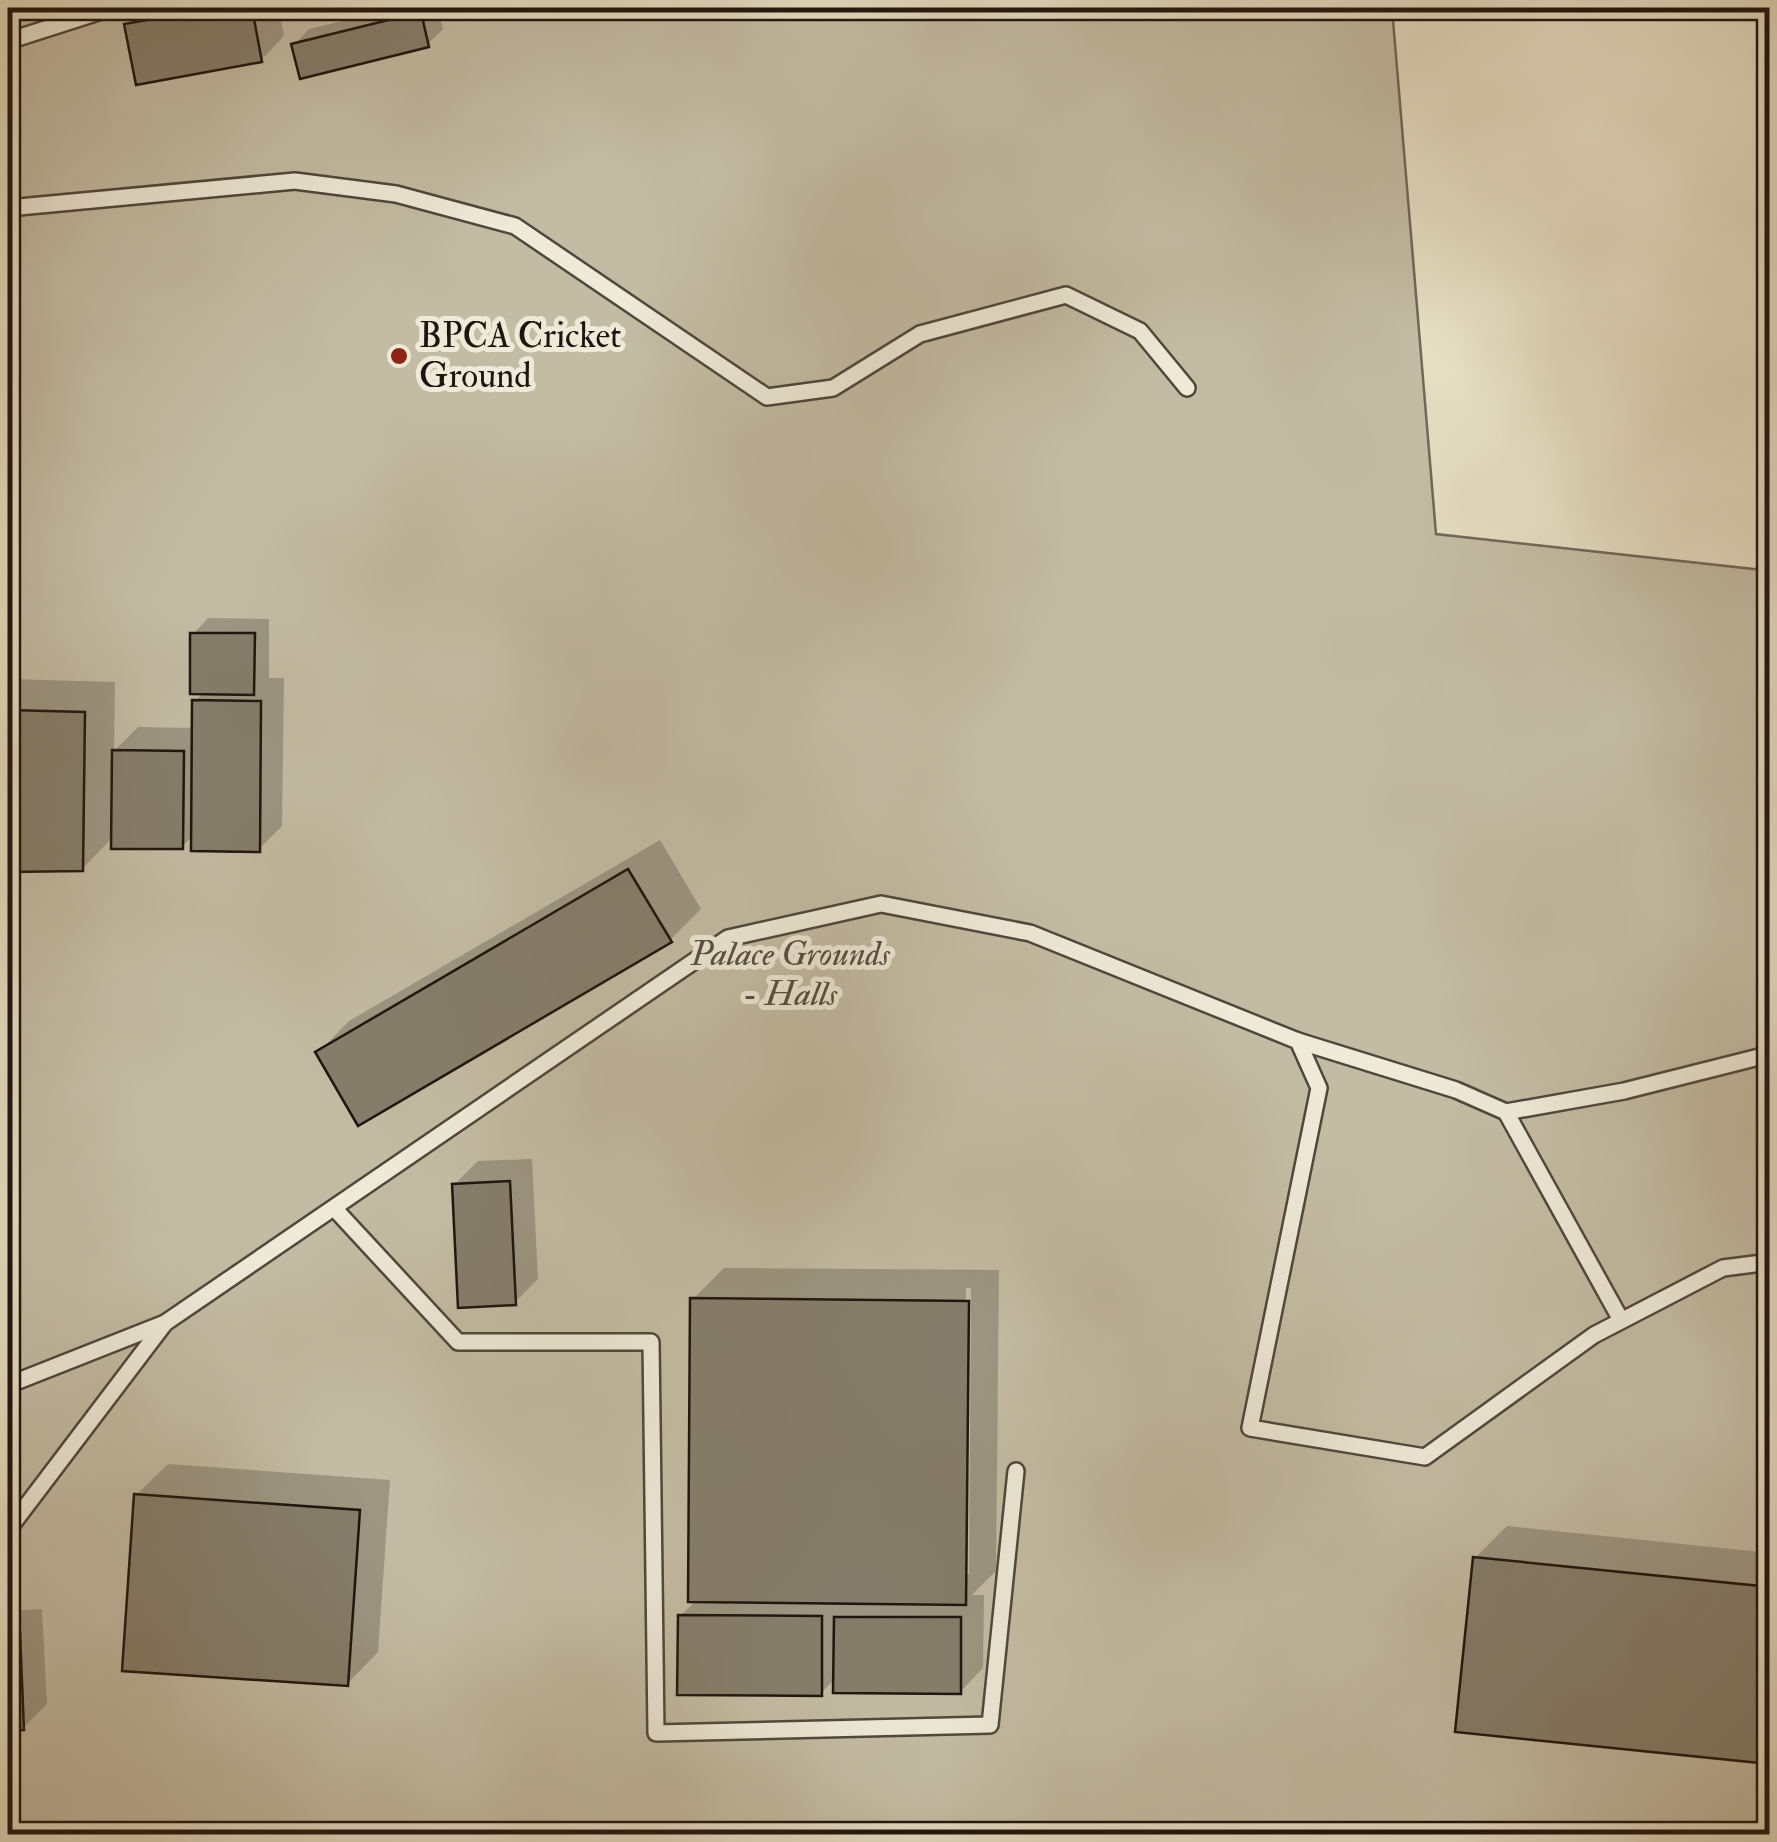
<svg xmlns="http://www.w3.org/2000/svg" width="1777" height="1842" font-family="'IM FELL Double Pica',serif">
<rect width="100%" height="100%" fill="#e5dec3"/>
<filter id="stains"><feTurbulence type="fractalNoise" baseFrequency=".002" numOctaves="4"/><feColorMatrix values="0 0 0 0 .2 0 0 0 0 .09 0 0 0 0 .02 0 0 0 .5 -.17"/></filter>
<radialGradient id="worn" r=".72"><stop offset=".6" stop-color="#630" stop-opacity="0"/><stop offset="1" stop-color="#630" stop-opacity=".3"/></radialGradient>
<path fill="#c3bca4" stroke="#706859" stroke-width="2.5" d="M8 8H1392L1436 534 1762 570 1770 670 1769 1834H8Z"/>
<g fill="#0003" fill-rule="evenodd">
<path d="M145 8H279L284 36 261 60 127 25Z"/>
<path d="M397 8H438L443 29 428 44 294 45 309 29Z"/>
<path d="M208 618 269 619V678H284L282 826 259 849 193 836 182 847 113 837 82 869 8 870V679L115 682 114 751 138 727 195 728V701L204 692 193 634Z"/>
<path d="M660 840 701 909 670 940 318 1053 349 1021Z"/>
<path d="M532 1159 538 1279 515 1302 454 1185 478 1161Z"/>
<path d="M724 1268 999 1270 996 1571 972 1595H984L983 1668 960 1692 836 1678 821 1693 680 1616 697 1600 693 1299ZM966 1288H971L969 1574H964Z"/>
<path d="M168 1464 390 1480 378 1652 347 1684 136 1495Z"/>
<path d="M1507 1526 1770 1553V1761L1475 1558Z"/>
<path d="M42 1609 47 1704 23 1728H8V1611Z"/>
</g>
<g fill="#857e6c" stroke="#1e150e" stroke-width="2.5">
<path d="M216 8H252L262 62 136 85 124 24Z"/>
<path d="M421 12 429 47 300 79 291 44Z"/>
<path d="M190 633H255L254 695 190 694Z"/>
<path d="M192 700 261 701 260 852 191 851Z"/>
<path d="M8 710 85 712 83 871 8 872Z"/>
<path d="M112 750 184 751 183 849H111Z"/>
<path d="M628 869 672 942 358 1126 315 1052Z"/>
<path d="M510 1181 516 1305 458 1308 452 1184Z"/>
<path d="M690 1298 969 1301 966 1605 688 1602Z"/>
<path d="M134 1494 360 1510 348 1686 122 1671Z"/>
<path d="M1473 1557 1770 1587V1764L1455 1732Z"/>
<path d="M678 1615 822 1616V1696L677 1695Z"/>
<path d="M834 1617H961V1694L833 1693Z"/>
<path d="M8 1632H20L24 1730 8 1731Z"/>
</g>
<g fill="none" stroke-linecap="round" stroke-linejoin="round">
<defs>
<g id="service">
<path d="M8 41 111 8"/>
<path d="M8 208 295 181 396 194 515 226 767 397 833 388 920 334 1066 295 1140 331 1187 388"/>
<path d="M1298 1041 1456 1090 1506 1112 1621 1320"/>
<path d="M1506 1112 1624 1091 1759 1057 1770 1058"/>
<path d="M334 1208 458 1342H651L656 1733 990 1725 1016 1471"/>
<path d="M8 1385 165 1323 728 938 881 904 1030 933 1298 1041 1319 1088 1250 1428 1425 1457 1594 1335 1723 1268 1770 1262"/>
<path d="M8 1530 165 1323"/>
</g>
</defs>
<use href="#service" stroke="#50473b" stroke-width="20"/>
<use href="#service" stroke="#eeead8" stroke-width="15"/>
</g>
<circle fill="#8f2418" stroke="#eeead8" stroke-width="4" cx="399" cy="356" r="10"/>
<g text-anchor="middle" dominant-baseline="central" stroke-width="10" stroke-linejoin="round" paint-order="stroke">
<g font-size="35" fill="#1e150e" stroke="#eeead8" text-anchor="start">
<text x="419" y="336">BPCA Cricket<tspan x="419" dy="40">Ground</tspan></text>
</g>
<g font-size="35" font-style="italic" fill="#584f42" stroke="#eeead8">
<text x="790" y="954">Palace Grounds<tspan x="790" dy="40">- Halls</tspan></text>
</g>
</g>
<rect width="1777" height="1842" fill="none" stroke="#e5dec3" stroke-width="40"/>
<rect x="10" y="10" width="1757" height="1822" fill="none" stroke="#1e150e" stroke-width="5"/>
<rect x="20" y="20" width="1737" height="1802" fill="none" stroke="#1e150e" stroke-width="2.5"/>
<rect width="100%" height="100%" filter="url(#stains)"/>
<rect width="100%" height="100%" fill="url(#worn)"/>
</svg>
